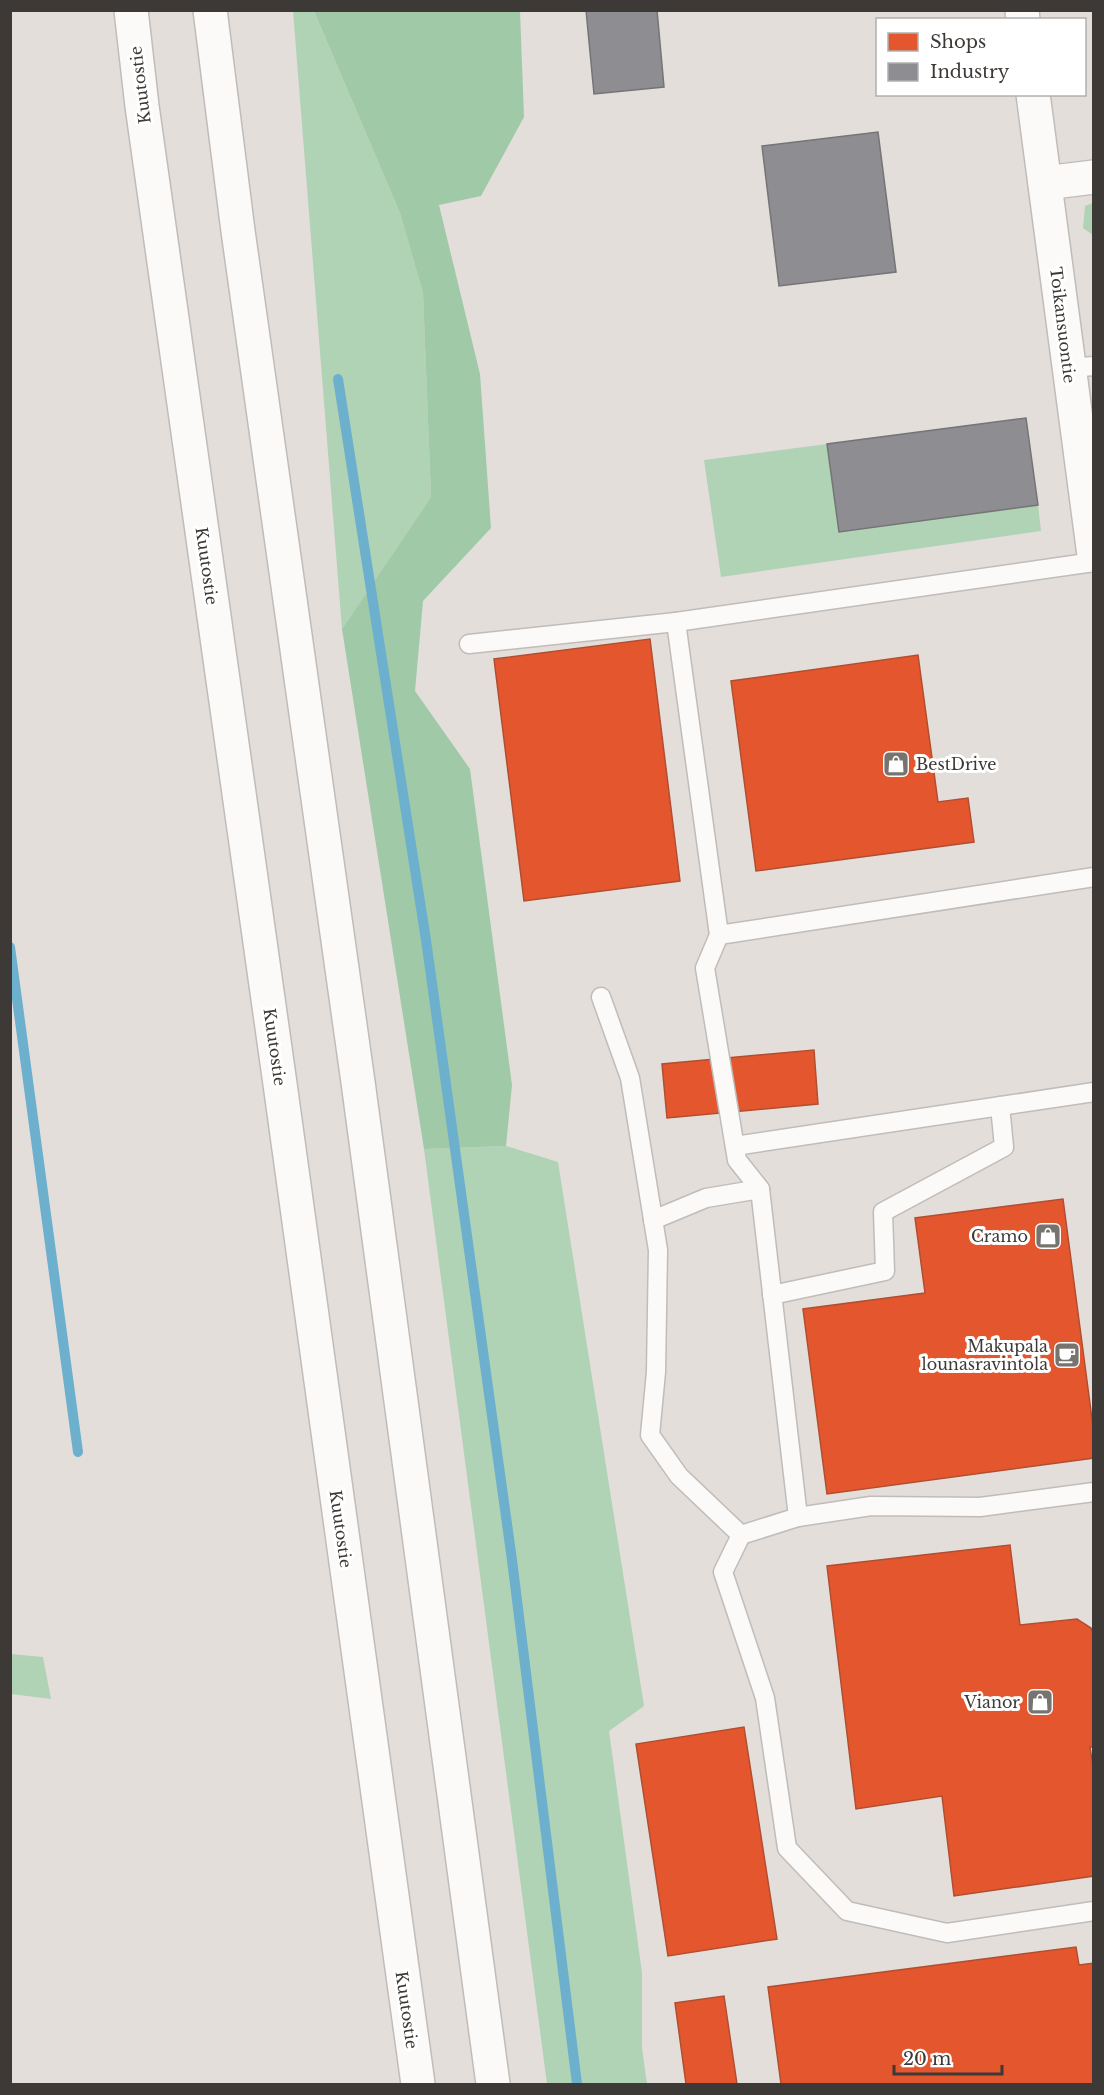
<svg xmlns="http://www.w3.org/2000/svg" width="1104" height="2095" font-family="'Libre Baskerville',serif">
<rect width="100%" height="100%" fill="#e3deda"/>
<g fill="#b0d2b5">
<path d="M293 11H314L400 213 423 293 431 497 342 629Z"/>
<path d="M1093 203V235L1083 228 1085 206Z"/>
<path d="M827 444 839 531 1038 505 1041 531 721 577 704 460Z"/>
<path d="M506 1146 558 1162 644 1706 609 1731 642 1973V2048L647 2084H547L424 1149Z"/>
<path d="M11 1654 43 1657 51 1699 11 1694Z"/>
</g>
<path fill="#a0c9a8" d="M314 11H520L524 117 481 196 439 205 480 374 491 528 423 601 415 691 470 769 512 1085 506 1146 424 1149 342 629 431 497 423 293 400 213Z"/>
<g fill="#e4572e" stroke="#b24e30" stroke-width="1.5">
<path d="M650 639 680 881 524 901 494 659Z"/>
<path d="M918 655 938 802 968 798 974 842 756 871 731 681Z"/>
<path d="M814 1050 818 1104 667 1118 662 1064Z"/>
<path d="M1063 1199 1094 1434V1458L827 1494 803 1309 925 1293 915 1218Z"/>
<path d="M1010 1545 1020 1625 1077 1619 1091 1628 1094 1635V1747H1090L1094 1773V1876L954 1896 942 1796 856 1809 827 1566Z"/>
<path d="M744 1727 777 1939 668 1956 636 1744Z"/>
<path d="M1076 1947 1079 1965 1094 1963V2084H781L768 1987Z"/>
<path d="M724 1996 737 2084H686L675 2003Z"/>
</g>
<g fill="#8d8d92" stroke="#757476" stroke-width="1.5">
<path d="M586 10H657L664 87 594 94Z"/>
<path d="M878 132 896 272 779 286 762 146Z"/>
<path d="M1026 418 1038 505 839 532 827 444Z"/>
</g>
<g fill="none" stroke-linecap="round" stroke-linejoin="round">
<g stroke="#6db0ce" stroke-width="10">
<path d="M338 379 426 940 512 1560 577 2084"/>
<path d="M10 947 78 1452"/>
</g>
<defs>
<g id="service">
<path d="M1069 368 1094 366"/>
<path d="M469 644 676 622"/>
<path d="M1094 877 719 935 705 968 737 1160 760 1189 798 1517 871 1506 980 1507 1094 1492"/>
<path d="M719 935 676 622 1094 562"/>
<path d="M601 997 630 1078 658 1250 656 1372 650 1435 679 1476 741 1535"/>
<path d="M735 1146 1094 1092"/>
<path d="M653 1220 706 1198 760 1189"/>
<path d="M772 1295 885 1271 883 1212 1004 1147 1000 1106"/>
<path d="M798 1517 741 1535 723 1572 765 1698 787 1848 847 1911 947 1933 1094 1911"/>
</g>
<g id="minor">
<path d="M1022 10 1023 20"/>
<path d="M1033 94 1094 555"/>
<path d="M1045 183 1094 177"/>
</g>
<g id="trunk">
<path d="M131 10 142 106 281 1091 418 2084"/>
<path d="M210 10 238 231 358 1082 493 2084"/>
</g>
</defs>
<use href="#service" stroke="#c0bcb9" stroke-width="21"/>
<use href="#minor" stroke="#c0bcb9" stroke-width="36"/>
<use href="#trunk" stroke="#c0bcb9" stroke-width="36"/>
<use href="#service" stroke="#fbfaf9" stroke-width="18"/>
<use href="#minor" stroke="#fbfaf9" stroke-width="33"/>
<use href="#trunk" stroke="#fbfaf9" stroke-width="33"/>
</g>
<defs>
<symbol id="shop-square" viewBox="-11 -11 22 22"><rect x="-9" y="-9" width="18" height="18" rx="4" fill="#77736f" stroke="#fff"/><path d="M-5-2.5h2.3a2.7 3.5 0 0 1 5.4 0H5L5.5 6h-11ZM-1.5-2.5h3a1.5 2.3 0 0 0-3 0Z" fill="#fff"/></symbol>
<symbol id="cafe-square" viewBox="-11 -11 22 22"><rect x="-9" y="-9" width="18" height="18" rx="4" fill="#77736f" stroke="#fff"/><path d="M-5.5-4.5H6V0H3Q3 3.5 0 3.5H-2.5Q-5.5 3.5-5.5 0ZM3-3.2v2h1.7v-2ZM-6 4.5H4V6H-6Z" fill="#fff"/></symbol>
</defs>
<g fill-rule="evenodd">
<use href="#shop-square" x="881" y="749" width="30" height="30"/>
<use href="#shop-square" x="1033" y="1221" width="30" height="30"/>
<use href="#cafe-square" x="1052" y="1340" width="30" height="30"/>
<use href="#shop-square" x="1025" y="1687" width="30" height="30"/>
</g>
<g text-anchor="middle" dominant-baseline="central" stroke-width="6" stroke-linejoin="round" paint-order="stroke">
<g font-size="16" fill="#3d3936" stroke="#fff">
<text transform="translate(140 85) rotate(-97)">Kuutostie</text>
<text transform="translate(1063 325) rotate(83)">Toikansuontie</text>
<text transform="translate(207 566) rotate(82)">Kuutostie</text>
<text transform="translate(275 1047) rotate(82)">Kuutostie</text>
<text transform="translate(341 1529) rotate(82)">Kuutostie</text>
<text transform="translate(407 2010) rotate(82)">Kuutostie</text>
</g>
<g font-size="16" fill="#3d3936" stroke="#fff" text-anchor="end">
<text x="916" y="764" text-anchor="start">BestDrive</text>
<text x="1028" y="1236">Cramo</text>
<text x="1048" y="1346">Makupala<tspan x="1048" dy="18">lounasravintola</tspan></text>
<text x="1020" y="1702">Vianor</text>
</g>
</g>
<rect width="1104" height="2095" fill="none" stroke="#3d3936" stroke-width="24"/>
<rect x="876" y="18" width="210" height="78" fill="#ffffff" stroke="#b1b0af" stroke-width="1.5"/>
<rect x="888" y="33" width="30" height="18" fill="#e4572e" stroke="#b1b0af" stroke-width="1.5"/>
<text x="930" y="48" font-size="18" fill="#3d3936">Shops</text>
<rect x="888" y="63" width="30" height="18" fill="#8d8d92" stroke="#b1b0af" stroke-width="1.5"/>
<text x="930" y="78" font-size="18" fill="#3d3936">Industry</text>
<path d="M894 2065v9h108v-9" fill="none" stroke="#3d3936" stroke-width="3"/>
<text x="903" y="2065" font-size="18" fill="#3d3936" stroke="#ffffff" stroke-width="4.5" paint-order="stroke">20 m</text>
</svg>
